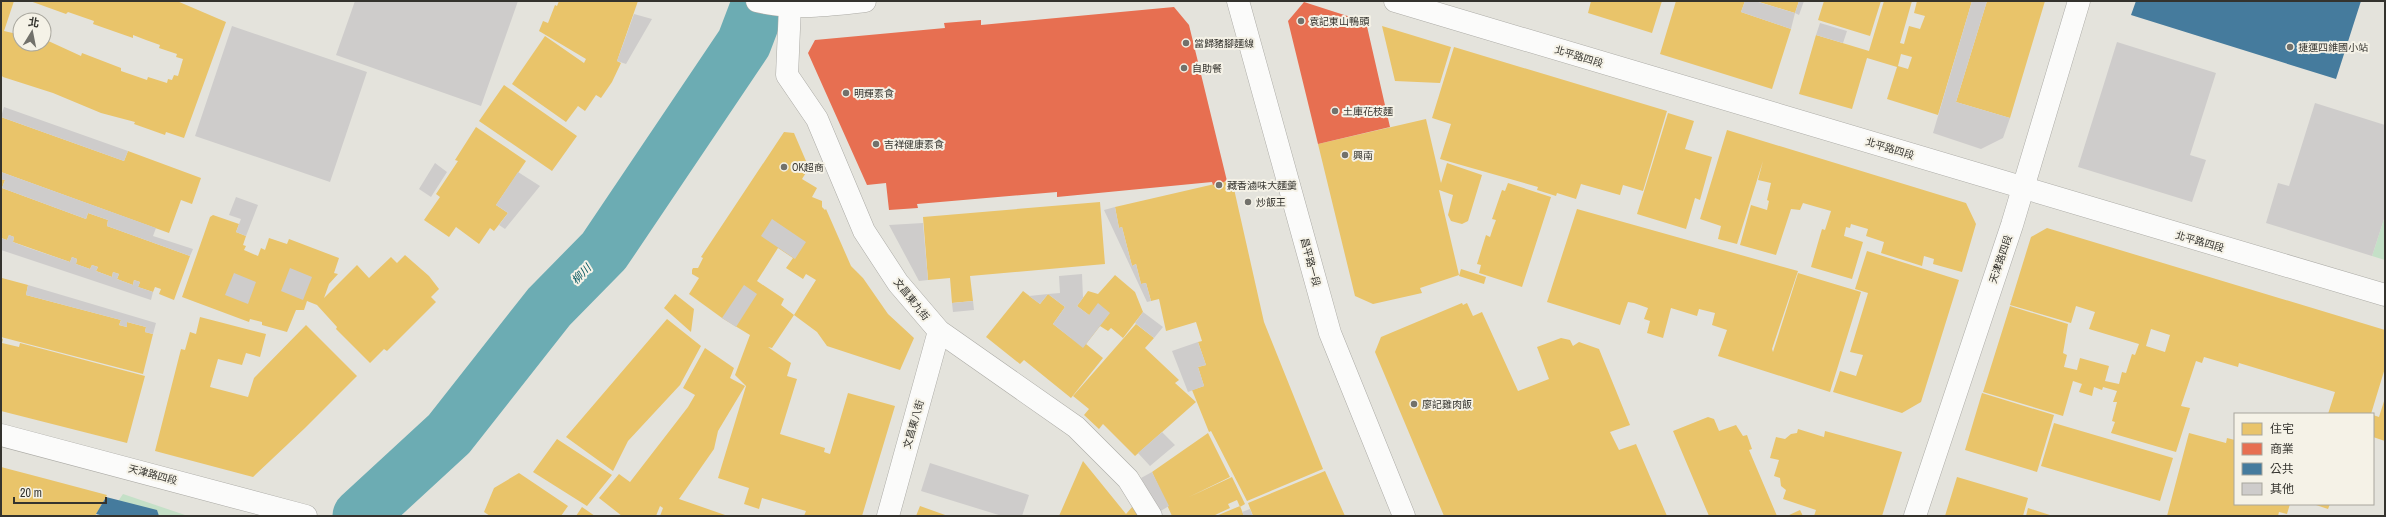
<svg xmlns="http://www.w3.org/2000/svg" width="2386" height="517" font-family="'Archivo Narrow','Noto Sans TC',sans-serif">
<rect width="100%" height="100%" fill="#e4e3dc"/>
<path fill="#c4e0c7" d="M2385,216V260L2372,256Z
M123,494L188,516H108Z"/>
<path fill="#e9c46a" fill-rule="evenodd" d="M1,1H14L4,31L17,34L18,30L20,31V44H44V39L81,56L82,53L121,68V71L147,80L148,77L167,83L168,79L172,80L174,75L178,76L183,59L176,57L177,54L159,48L160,45L146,40L133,35V38L93,24L94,21L68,12L66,14L30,1H177L226,22L184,138L166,132L165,135L134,124L135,122L101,113L53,93L3,77L1,75Z
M559,1H638L617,61L621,63L612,82L601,98L596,95L585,111L578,106L566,122L512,84L545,36L584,63L586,59L539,31L543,21L548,23L555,5L557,6Z
M1591,1H1662L1652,33L1588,13Z
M1676,1H1745L1741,12L1791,29L1772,89L1660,54Z
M1756,1H1799L1795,13Z
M1824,1H1881L1870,36L1818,20Z
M1884,1H1912L1900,43L1904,44L1909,26L1920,29L1925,16L1914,13L1917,1H1972L1938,115L1887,99L1897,67L1867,58L1852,109L1799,94L1816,35L1869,51ZM1901,54L1912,57L1908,69L1898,66Z
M1987,1H2045L2010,118L1956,102Z
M1382,26L1451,47L1440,83L1395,81Z
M1454,47L1667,111L1643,191L1623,185L1620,195L1581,184L1576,199L1557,193L1556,196L1537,190L1538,187L1440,159L1451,124L1432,118Z
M504,85L577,136L552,171L479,121Z
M1668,113L1694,121L1685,149L1712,157L1700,200L1695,198L1686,229L1637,214Z
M1,117L124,161L128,151L201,178L192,204L181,200L169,233L1,172Z
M1426,119L1441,183L1447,163L1482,175L1468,221L1462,224L1451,221L1448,215L1453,195L1439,190L1459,275L1420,288L1422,293L1373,304L1355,296L1318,144Z
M476,127L526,161L496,205L508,213L494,231L490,228L479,244L456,227L449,237L424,220L440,197L436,194L458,161L455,160Z
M1727,130L1966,203L1976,224L1962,272L1933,264L1934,259L1924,256L1922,266L1881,253L1884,242L1866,236L1868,229L1851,224L1850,228L1846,227L1844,236L1863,242L1852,279L1811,267L1822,229L1825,230L1831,211L1803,203L1800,210L1791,209L1776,255L1740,245L1751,205L1767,210L1769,201L1767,200L1771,183L1758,180L1763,161L1737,244L1718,239L1721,226L1700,219Z
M784,132L794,133L809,168L802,179L817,188L812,197L822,201V207L825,210L826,209L851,266L863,278L888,314L914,338L900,370L827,346L817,332L794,315L816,280L806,274L803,279L786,268L793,258L778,248L757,281L784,299L781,305L794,315L772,348L768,347L791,363L787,376L797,379L780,434L825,448L824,452L830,454L848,393L895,406L862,516H804L806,511L762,498L759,509L744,504L749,488L718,478L746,386L735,375L750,335L722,318L689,294L699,278L692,274V270L693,268H698L703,258L701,257Z
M1,179L5,180L2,188L86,219L88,213L108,220L107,226L190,256L174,300L159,294L161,289L155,287L153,292L138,287L140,282L134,280L133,285L117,279L119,274L113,272L112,277L96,271L98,267L92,265L90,269L76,264L77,259L72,257L70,262L13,242L14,237L9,235L7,240L1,238Z
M1232,180L1264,322L1323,469L1247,501L1211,431L1209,432L1192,390L1204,386L1198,367L1206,365L1198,342L1202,341L1196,322L1166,331L1159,299L1151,301L1146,283L1141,284L1136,264L1132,266L1122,227L1119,228L1115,207Z
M1508,183L1551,197L1522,287L1479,273L1481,265L1477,264L1486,235L1490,237L1493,228L1496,220L1492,219L1502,190L1505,191Z
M1100,202L1105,264L970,276L973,301L952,303L950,278L928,280L923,217Z
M1577,209L1798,271L1772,349L1773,352L1798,273L1861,292L1830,392L1718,356L1727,330L1712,325L1715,313L1699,309L1697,316L1671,308L1663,338L1647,333L1650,321L1644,319L1648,308L1634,303L1628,302L1620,325L1547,302Z
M213,215L239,224L236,232L246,236L243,245L246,246L244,250L258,256L261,248L265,250L269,238L287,244L289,239L339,258L334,273L338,274L329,284L324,298L357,265L369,278L391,257L397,263L405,255L429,276L439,289L431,297L436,302L387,351L384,349L370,363L336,329L337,327L317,305L307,301L304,310H296L287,332L262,325V322L250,319L249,322L182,297L210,217Z
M2047,228L2385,330V368L2371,414H2328L2335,392L2239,363L2238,367L2204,357L2202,363L2196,361L2181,406L2190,408L2176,452L2111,433L2115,422L2112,421L2117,402H2113L2117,391L2103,387L2102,390L2094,387L2092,396L2079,392L2082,384L2073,381L2063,416L1983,392L2010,306L2068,324L2063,353L2067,355L2064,367L2077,370L2080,358L2109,366L2105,381L2119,384L2122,372L2126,373L2132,354L2135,355L2139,344L2089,329L2095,312L2076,306L2071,323L2010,305L2031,237ZM2151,329L2170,335L2165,352L2146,346Z
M1867,251L1959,280L1921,402L1902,413L1833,392L1840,371L1856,376L1863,355L1850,352L1868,293L1855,289Z
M1461,269L1486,277L1484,284L1459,276Z
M1115,275L1135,292L1143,312L1123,338L1111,328L1108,331L1100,326L1086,344L1103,358L1071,398L1024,360L1020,364L986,337L1023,291L1040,304L1048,294L1065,307L1053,324L1071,338L1089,315L1077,306L1088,291L1098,294Z
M2,278L28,285L26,295L121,320L119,325L127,327V322L146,327L145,332L153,334L143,374L1,337Z
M675,294L694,309L691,332L664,308Z
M1462,303L1463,305L1467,303L1473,316L1482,312L1518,391L1549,379L1537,347L1561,338L1570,340L1573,346L1579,342L1599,349L1630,425L1610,432L1619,450L1636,444L1667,516H1444L1375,352L1381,337Z
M200,317L266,334L260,357L246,353L242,365L218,359L210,387L248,397L254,378L306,325L357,376L305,428L253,477L155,451L181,349L185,350L190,332L196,334Z
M667,319L701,346L680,385L628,441L613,471L566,437Z
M1136,324L1154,338L1145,348L1179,380L1175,383L1196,402L1135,456L1103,424L1099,429L1084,415L1089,409L1073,396Z
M1,338L3,339L2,343L19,347L20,343L145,376L127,443L1,411Z
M705,348L734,368L730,378L745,386L718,431L714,449L679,499L728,516H660L663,508L660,506L656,516H622L599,498L619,474L630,482L688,407L695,395L683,388Z
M1982,393L2054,415L2037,472L1965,450Z
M2385,398V441L2373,437V415L2379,417Z
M1708,417L1714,419L1719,431L1736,425L1743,436L1747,435L1752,449L1749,450L1777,516H1709L1673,431Z
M2054,423L2173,458L2160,501L2041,466Z
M1798,429L1824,437L1825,431L1902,452L1882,516H1814L1816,510L1783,499L1786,490L1781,486L1780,478L1774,476L1779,460L1770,458L1776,437L1785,439L1791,434L1797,433Z
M1208,433L1230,477L1189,497L1232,477L1245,504L1240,507L1237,500L1228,504L1230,508L1213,516H1172L1152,472Z
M2189,433L2226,443L2227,438L2235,440V504H2290L2287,514L2279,512L2278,516H2167Z
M557,439L612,475L587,506L533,472Z
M1083,461L1126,514L1133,506L1139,516H1059Z
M1,467L43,478L107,495L95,516H1Z
M1325,471L1345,516H1253L1248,503Z
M519,473L568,506L561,516H490L484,512L494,488Z
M1957,477L2028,498L2023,516H1945Z
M2313,504H2330L2328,509Z
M920,506L948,516H916Z
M1240,506L1244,516H1216Z
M582,507L595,516H576Z
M2028,508L2053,516H2026Z
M1800,510L1803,516H1787Z"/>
<path fill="#e76f51" d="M1304,2L1366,22L1390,127L1318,144L1288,21Z
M1174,7L1189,25L1227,181L1213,185L1212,182L1057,197V192L917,204L918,208L889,210L886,183L867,185L808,53L815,40L945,28L944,23L981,20V25Z"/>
<path fill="#457b9d" d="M2136,1H2361L2336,79L2131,15Z
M106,497L157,510L159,516H104L96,514Z"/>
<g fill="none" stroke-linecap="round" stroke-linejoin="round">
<path stroke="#6cacb3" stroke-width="55" d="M360,516L449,434L549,307L604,251L744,43L760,1"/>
</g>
<path fill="#cecccb" d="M355,1H518L481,106L336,55Z
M1745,1H1755L1795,13L1799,1H1804L1799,15L1795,13L1791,29L1741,12Z
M1972,1H1987L1956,102L2010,118L2003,138L1981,149L1933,133Z
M634,14L652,19L626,64L617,61Z
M1820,23L1847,31L1843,43L1816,35Z
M232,26L367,72L330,182L195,136Z
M2117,42L2216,73L2190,155L2206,160L2192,202L2078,167Z
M2315,103L2385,125V216L2372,256L2266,223L2278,183L2289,186Z
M4,107L128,151L124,161L1,117Z
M435,163L447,172L431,197L419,189Z
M1,172L156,228L153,236L193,249L190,256L107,226L108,220L88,213L86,219L2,188L5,180L1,179Z
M518,172L540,186L505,229L499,225L508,213L496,205Z
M236,197L258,205L246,236L236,232L241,219L229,215Z
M1115,207L1119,228L1122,227L1132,266L1136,264L1141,284L1146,283L1151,301L1147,302L1104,210Z
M772,219L806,242L795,259L761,236Z
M923,223L928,280L919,281L889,225Z
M9,235L14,237L13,242L26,247L70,262L72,257L77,259L76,264L90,269L92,265L98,267L96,271L112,277L113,272L119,274L117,279L133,285L134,280L140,282L138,287L153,292L151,300L1,250V238L7,240Z
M290,268L312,277L303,300L281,291Z
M234,273L256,282L248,304L225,295Z
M1082,274L1083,298L1077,306L1089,315L1098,303L1110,313L1083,348L1053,324L1065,307L1048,294L1040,304L1029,296L1048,294L1060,293L1059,276Z
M28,285L156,323L153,334L145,332L146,327L127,322V327L119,325L121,320L26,295Z
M744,285L757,294L736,327L722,318Z
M973,301L974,310L953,312L952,303Z
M1143,312L1163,327L1154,338L1135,323Z
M1198,342L1206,365L1198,367L1204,386L1188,392L1172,351Z
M1162,432L1175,445L1150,466L1138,453Z
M930,463L1029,495L1022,516H1002L921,491Z
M1152,472L1169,506L1159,512L1141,478Z
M1250,509L1253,516H1244L1242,512Z"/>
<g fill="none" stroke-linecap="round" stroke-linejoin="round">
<g stroke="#acaba6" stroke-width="23">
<path id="minor" d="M757,1C793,10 828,5 865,1
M1238,1L1330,333L1404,516
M1395,1L2385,295
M790,6L787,75L817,119L864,231L898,283L939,331L1076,427L1128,479L1151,516
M1,435L306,516
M888,516L939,331
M1915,516L2012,225L2079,1"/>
</g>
<use href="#minor" stroke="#fbfbfa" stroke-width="22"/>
</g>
<g fill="#72716b" stroke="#f5f2e7" stroke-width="1.5">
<circle cx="1301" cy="21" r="4"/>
<circle cx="1186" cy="43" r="4"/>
<circle cx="2290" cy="47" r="4"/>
<circle cx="1184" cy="68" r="4"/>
<circle cx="846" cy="93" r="4"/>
<circle cx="1335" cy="111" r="4"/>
<circle cx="876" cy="144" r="4"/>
<circle cx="1345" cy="155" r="4"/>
<circle cx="784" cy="167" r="4"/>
<circle cx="1219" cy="185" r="4"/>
<circle cx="1248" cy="202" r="4"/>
<circle cx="1414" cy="404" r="4"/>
</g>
<g text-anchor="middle" stroke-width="4" stroke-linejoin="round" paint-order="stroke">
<g font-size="10" fill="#34332e" stroke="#f5f2e7" text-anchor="start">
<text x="1309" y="25">袁記東山鴨頭</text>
<text x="1194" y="47">當歸豬腳麵線</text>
<text x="2298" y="51">捷運四維國小站</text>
<text x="1192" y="72">自助餐</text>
<text x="854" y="97">明輝素食</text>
<text x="1343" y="115">土庫花枝麵</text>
<text x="884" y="148">吉祥健康素食</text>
<text x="1353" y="159">興南</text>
<text x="792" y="171">OK超商</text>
<text x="1227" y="189">藏香滷味大麵羹</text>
<text x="1256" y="206">炒飯王</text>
<text x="1422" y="408">廖記雞肉飯</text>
</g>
<g font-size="10" fill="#34332e" stroke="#f5f2e7">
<text transform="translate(1579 56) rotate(17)" y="4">北平路四段</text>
<text transform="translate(1890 148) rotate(17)" y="4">北平路四段</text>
<text transform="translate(2200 241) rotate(16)" y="4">北平路四段</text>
<text transform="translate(2000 259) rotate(-71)" y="4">天津路四段</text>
<text transform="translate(1311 262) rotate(75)" y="4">昌平路一段</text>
<text transform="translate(912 299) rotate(51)" y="4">文昌東九街</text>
<text transform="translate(913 424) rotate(-74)" y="4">文昌東八街</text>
<text transform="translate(153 474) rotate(15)" y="4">天津路四段</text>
</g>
<g font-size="11" font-style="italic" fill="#00555e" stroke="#f5f2e7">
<text transform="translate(581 274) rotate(-46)" y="4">柳川</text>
</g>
</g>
<rect width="2386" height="517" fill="none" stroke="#34332e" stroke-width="4"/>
<rect x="2234" y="413" width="140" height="92" fill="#f5f2e7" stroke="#a8a69d"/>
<rect x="2242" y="423" width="20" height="12" fill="#e9c46a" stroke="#a8a69d"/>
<text x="2270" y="433" font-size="12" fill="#34332e">住宅</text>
<rect x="2242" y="443" width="20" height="12" fill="#e76f51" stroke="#a8a69d"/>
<text x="2270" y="453" font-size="12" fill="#34332e">商業</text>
<rect x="2242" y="463" width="20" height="12" fill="#457b9d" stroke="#a8a69d"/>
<text x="2270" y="473" font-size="12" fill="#34332e">公共</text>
<rect x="2242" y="483" width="20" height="12" fill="#cecccb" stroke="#a8a69d"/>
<text x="2270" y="493" font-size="12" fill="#34332e">其他</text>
<g transform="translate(32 32) rotate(10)"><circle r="19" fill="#f5f2e7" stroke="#a8a69d"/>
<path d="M0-3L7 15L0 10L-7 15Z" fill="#72716b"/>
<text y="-6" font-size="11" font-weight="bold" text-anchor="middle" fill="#34332e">北</text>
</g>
<path d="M14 497v6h92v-6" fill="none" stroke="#34332e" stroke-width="2"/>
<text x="20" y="497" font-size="12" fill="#34332e" stroke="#f5f2e7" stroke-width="3" paint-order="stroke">20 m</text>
</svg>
